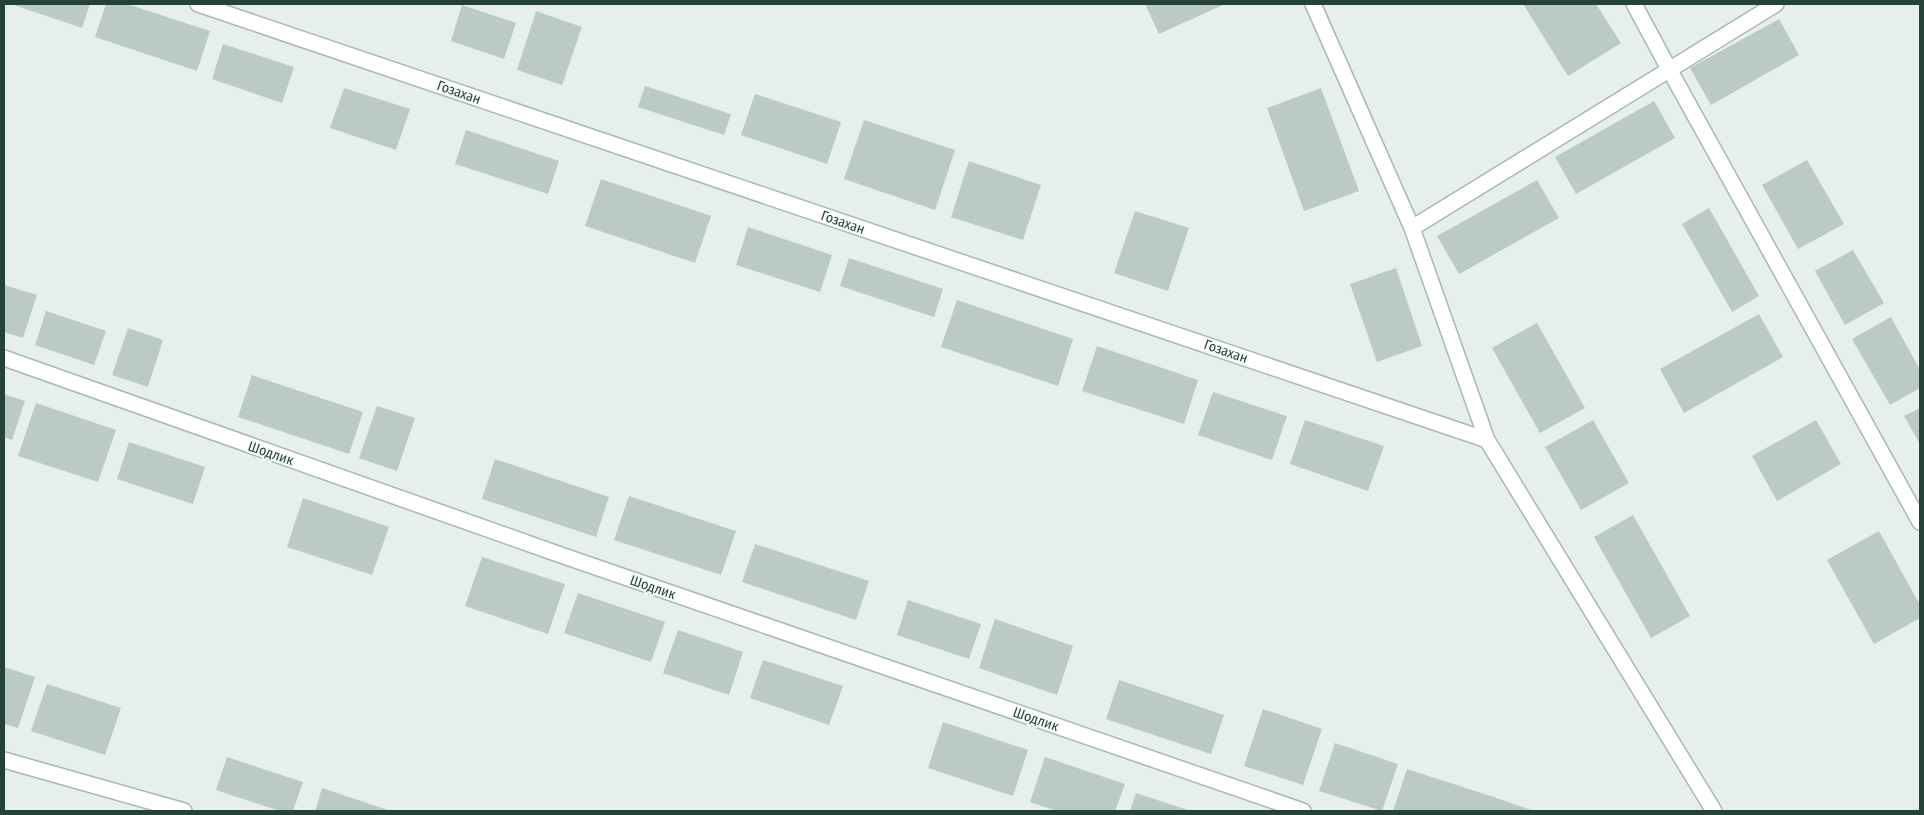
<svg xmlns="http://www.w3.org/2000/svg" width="1924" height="815" font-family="'Fira Sans Condensed',sans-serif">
<rect width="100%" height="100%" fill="#e6efeb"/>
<path fill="#bbcac4" d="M11,4H90L82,28Z
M106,4H127L210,31L197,71L95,37Z
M1145,4H1225L1159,34Z
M1523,4H1596L1621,43L1568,76Z
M462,5L516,23L504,59L451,41Z
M536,11L582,27L562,85L517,70Z
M1779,19L1799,55L1711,105L1690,68Z
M223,44L294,67L282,103L212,79Z
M645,86L731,114L724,135L638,107Z
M344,88L410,109L396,150L330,128Z
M1321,88L1359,191L1304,211L1267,108Z
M755,94L841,122L827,164L741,135Z
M1654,101L1675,138L1576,194L1555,157Z
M864,120L955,150L935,210L844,179Z
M466,130L559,161L548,194L455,164Z
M1807,160L1844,224L1798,249L1762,185Z
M969,161L1041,185L1023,240L951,217Z
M601,179L711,216L695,263L585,226Z
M1537,180L1559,218L1459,274L1437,236Z
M1709,208L1759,296L1732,312L1682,224Z
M1135,211L1189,228L1168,291L1114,273Z
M748,227L832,255L820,292L736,265Z
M1853,250L1884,303L1845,325L1815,271Z
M849,258L943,289L934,317L840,286Z
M1396,268L1422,346L1377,362L1350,284Z
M4,285L37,295L23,338L4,332Z
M957,300L1073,339L1058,386L941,347Z
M46,311L106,331L94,365L35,345Z
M1759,314L1783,357L1684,413L1660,369Z
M1891,317L1920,370V388L1890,405L1852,339Z
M1537,323L1585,408L1540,433L1492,348Z
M128,328L163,340L148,387L112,375Z
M1097,346L1198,380L1184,424L1082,391Z
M252,375L363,412L349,454L238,417Z
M1213,392L1287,416L1272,460L1198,435Z
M4,394L25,401L12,440L4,437Z
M36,403L116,430L98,482L18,456Z
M377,406L415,418L397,471L359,458Z
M1920,408V444L1904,416Z
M1305,420L1384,446L1368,491L1290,464Z
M1593,420L1629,483L1581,510L1545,447Z
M1816,420L1841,464L1777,501L1752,456Z
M129,442L205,467L193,504L117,479Z
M495,459L609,497L596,537L482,499Z
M629,496L736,531L721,575L614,540Z
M303,498L389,527L372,575L287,547Z
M1633,515L1690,616L1651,638L1594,537Z
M1879,531L1920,605V618L1874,644L1827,560Z
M755,544L869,581L856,620L742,582Z
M482,557L565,584L548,634L465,606Z
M578,593L665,622L651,662L564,633Z
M908,600L981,624L969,659L897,635Z
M995,619L1073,646L1057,695L979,668Z
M678,630L743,652L729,695L663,673Z
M763,660L843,686L829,725L750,698Z
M4,667L35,677L18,728L4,724Z
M1119,680L1224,715L1211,754L1106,719Z
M47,684L121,708L105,755L31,731Z
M1263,709L1322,729L1303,785L1244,766Z
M943,722L1028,750L1013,796L928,768Z
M1335,743L1398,764L1382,811L1319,791Z
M227,757L303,782L293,811H280L216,790Z
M1045,757L1125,784L1115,811H1057L1030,802Z
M1407,769L1497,798L1534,811H1393Z
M322,788L391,811H315Z
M1136,793L1191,811H1130Z"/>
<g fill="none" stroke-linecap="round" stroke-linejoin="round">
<g stroke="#a8b8b2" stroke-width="18">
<path id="minor" d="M198,4L1487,440
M1313,4L1412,228L1487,440L1714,811
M1634,4L1669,69L1920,522
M1412,228L1776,4
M4,358L558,554L1303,811
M4,760L184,811"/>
</g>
<use href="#minor" stroke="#fff" stroke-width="15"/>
</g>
<g text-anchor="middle" stroke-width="4" stroke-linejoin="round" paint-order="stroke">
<g font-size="14" fill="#24423a" stroke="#f7fbf9">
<text transform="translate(459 92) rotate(19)" y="5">Гозахан</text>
<text transform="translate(843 222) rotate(19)" y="5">Гозахан</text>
<text transform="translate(1226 351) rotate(19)" y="5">Гозахан</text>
<text transform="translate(271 453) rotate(19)" y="5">Шодлик</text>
<text transform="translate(653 587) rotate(19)" y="5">Шодлик</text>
<text transform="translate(1036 719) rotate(19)" y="5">Шодлик</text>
</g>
</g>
<rect width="1924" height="815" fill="none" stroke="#24423a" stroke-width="10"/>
</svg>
